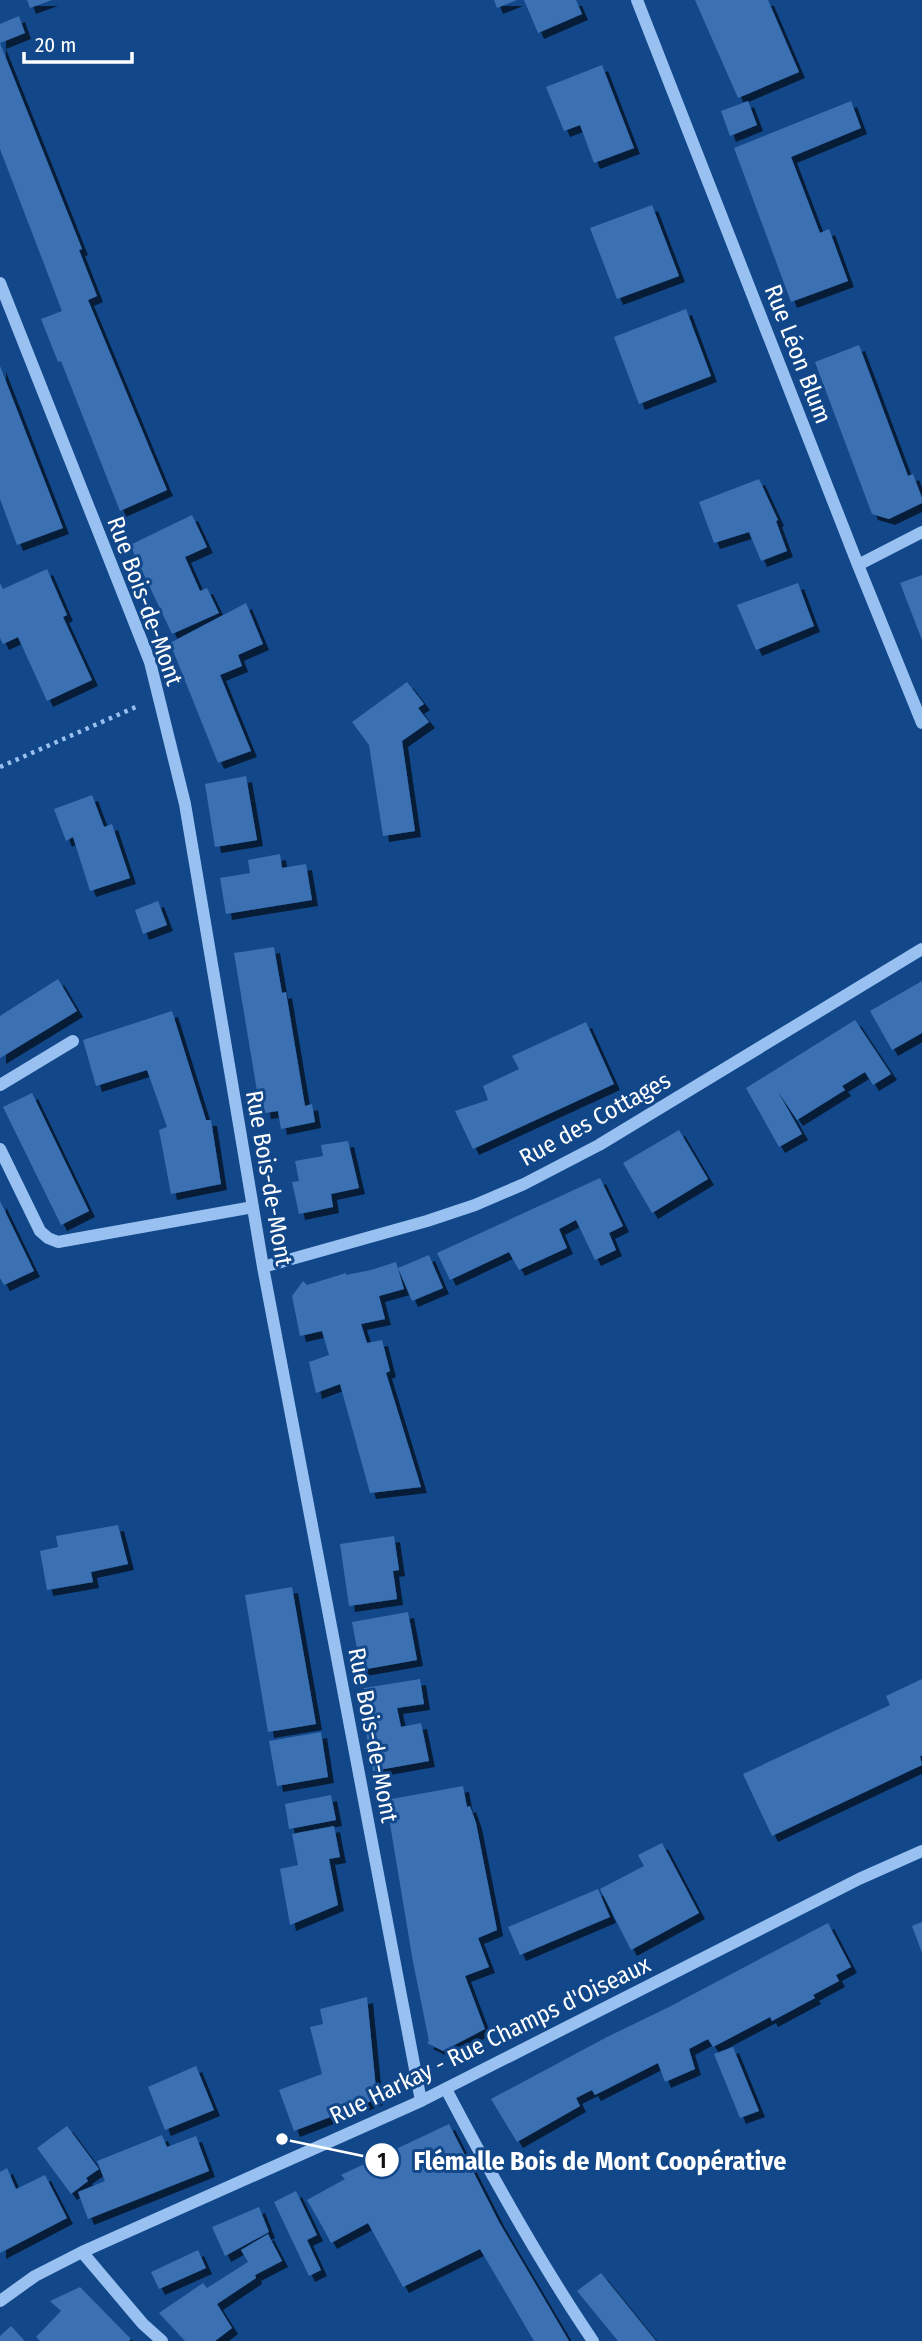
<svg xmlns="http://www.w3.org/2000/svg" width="922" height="2341" font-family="'Fira Sans Condensed',sans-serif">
<defs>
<filter id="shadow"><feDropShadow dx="6" dy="6" stdDeviation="0" flood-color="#0009"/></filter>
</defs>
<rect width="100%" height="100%" fill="#12478a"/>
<path fill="#3a71b3" filter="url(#shadow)" d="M27,0H52L30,8Z
M494,0H517L497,8Z
M524,0H576L582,14L538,33Z
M695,0H768L799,72L738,98Z
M19,16L25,33L0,43V24Z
M0,43L82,249L79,250L97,296L88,300L167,490L120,511L61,361L58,362L41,319L62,311L0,149Z
M602,65L634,148L594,163L580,125L564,131L546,87Z
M748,101L757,125L730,136L721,111Z
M851,101L861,128L791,157L820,233L829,229L848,281L791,302L734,148Z
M652,205L679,276L617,299L590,228Z
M686,309L711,376L639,404L614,337Z
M859,345L908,476L913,474L922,498V503L889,519L872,514L815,362Z
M0,366L63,528L17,545L0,499Z
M759,479L778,520L776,521L787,551L761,561L749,532L714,543L699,502Z
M192,515L207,547L185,557L200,591L207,588L219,613L172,634L130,545Z
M47,569L67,615L63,617L92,680L47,701L18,637L3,644L0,638V583L3,589Z
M922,575V640L900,583Z
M798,583L814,626L756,650L737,605Z
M246,603L263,644L238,655L242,666L220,675L251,751L218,763L170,643Z
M407,682L424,704L418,708L429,722L402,741L415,831L383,836L369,745L352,722Z
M246,776L257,840L215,847L205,784Z
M92,795L104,827L112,824L130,878L90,891L73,837L66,841L54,809Z
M280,854L282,868L306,864L312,900L226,914L220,878L250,873L248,860Z
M158,901L167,925L143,934L135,910Z
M274,947L282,993L286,992L305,1106L312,1104L315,1122L281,1129L278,1111L265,1113L262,1097H258L234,953Z
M58,979L77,1011L0,1058V1016Z
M922,981V1033L892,1050L870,1011Z
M172,1011L206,1120H211L221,1184L171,1194L159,1130L167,1127L147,1070L96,1086L83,1040Z
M855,1020L891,1074L873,1085L865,1072L842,1086L845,1090L797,1120L777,1090L802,1134L779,1147L746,1088Z
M586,1022L614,1084L473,1149L455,1111L488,1100L483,1086L519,1069L512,1056Z
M32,1093L89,1211L61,1225L3,1107Z
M679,1130L708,1179L652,1213L623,1163Z
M348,1141L359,1188L331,1194L333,1207L299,1214L292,1182L299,1181L295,1161L323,1156L321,1145Z
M600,1178L623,1226L609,1233L616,1250L595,1260L576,1220L559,1229L567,1248L519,1270L509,1252L450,1280L437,1253Z
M0,1201L34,1271L4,1285L0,1278Z
M429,1255L443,1288L412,1301L398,1268Z
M396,1262L404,1289L379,1296L385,1319L361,1324L367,1343L382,1340L390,1371L386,1373L421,1487L370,1493L340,1384L316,1393L309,1362L329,1355L322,1331L300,1336L292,1296L303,1281L307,1285L346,1273V1275L371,1270Z
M118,1525L128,1564L91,1572L93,1582L47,1590L40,1551L58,1547L56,1536Z
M394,1536L399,1570L393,1571L397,1599L349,1606L340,1544Z
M292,1587L316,1724L268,1732L245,1595Z
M408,1612L417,1660L361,1670L352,1622Z
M420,1679L424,1704L397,1708L401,1727L421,1723L429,1761L373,1771L363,1714L369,1713L364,1688Z
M922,1679V1756H920L922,1765L772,1836L743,1774L890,1705L886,1696Z
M321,1732L328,1777L277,1786L269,1741Z
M463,1786L467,1807L470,1806L476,1823L497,1930L478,1938L489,1967L465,1976L485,2029L443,2051L427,2043L429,2041L413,1962L386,1800Z
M331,1795L336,1820L289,1829L285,1804Z
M334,1826L340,1857L329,1859L338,1905L290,1925L280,1869L298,1865L292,1834Z
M662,1843L699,1913L631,1950L600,1889L644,1866L638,1855Z
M598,1889L610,1917L520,1955L508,1927Z
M922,1922V1953L912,1926Z
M828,1923L851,1967L836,1975L839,1981L813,1995L815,1998L772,2021L770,2017L713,2047L708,2039L689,2049L695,2069L665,2082L658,2063L595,2095L592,2090L576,2098L580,2106L517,2142L491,2099L607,2037L667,2008Z
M367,1997L377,2099L294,2131L279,2090L322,2074L310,2027L323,2024L320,2009Z
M733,2047L759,2111L740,2118L714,2054Z
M196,2066L214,2110L165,2130L148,2087Z
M449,2124L499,2222L569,2341H534L480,2249L403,2287L368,2223L331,2243L323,2228L307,2200L345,2179L341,2175Z
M67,2126L99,2169L86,2178L88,2181L71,2194L37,2148Z
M162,2135L167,2147L196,2136L209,2171L88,2219L78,2192L105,2181L97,2161Z
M7,2168L16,2189L45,2175L67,2218L0,2253V2172Z
M296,2191L317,2235L307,2240L321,2270L309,2276L274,2202Z
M259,2207L269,2232L225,2256L212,2227Z
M268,2234L282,2261L255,2275L256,2278L217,2304L232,2328L215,2341H185L159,2313L203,2283L207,2288L248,2262L241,2250Z
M198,2250L206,2268L159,2289L151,2272Z
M601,2273L656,2341H618L577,2291Z
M80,2287L131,2339L129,2341H40L36,2337L61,2311L50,2301Z
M11,2326L25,2341H0V2336Z"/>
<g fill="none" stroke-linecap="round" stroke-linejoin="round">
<path stroke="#98c1f1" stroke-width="4.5" stroke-dasharray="3.5 5" stroke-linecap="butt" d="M0,767L138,706"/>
<path stroke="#98c1f1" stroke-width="12" d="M637,0L858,565L922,723
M0,283L150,662L185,804L263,1267L421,2101
M858,565L922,532
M0,1085L73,1041
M0,1149L40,1231L48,1238L58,1242L253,1207
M263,1267L427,1221L475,1205L524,1184L599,1145L922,949
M446,2089C491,2175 538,2260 593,2341
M82,2252L143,2324L162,2341
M0,2301L35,2276L82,2252L421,2101L859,1879L922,1851"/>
</g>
<g text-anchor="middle" stroke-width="6" stroke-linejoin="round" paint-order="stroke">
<g font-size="24" fill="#fff" stroke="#12478a">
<text transform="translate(798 354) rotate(69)" y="8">Rue Léon Blum</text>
<text transform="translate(145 601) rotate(70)" y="8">Rue Bois-de-Mont</text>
<text transform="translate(595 1119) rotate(-29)" y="8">Rue des Cottages</text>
<text transform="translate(269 1178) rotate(80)" y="8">Rue Bois-de-Mont</text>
<text transform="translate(373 1735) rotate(79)" y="8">Rue Bois-de-Mont</text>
<text transform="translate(490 2040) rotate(-26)" y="8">Rue Harkay - Rue Champs d'Oiseaux</text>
</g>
</g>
<path fill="none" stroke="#fff" stroke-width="2.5" d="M282 2139L382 2160"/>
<g fill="#fff" stroke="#12478a" stroke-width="2.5">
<circle cx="282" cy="2139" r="7"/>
<circle cx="382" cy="2160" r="18"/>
</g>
<g font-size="21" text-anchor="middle" font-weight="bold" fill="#111">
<text x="382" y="2168">1</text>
</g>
<g font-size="26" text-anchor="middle" font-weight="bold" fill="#fff" stroke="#12478a" stroke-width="6" stroke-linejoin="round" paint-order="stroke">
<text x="600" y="2170">Flémalle Bois de Mont Coopérative</text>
</g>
<path d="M24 52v10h108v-10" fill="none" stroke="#ffffff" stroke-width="3.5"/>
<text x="35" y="52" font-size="21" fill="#ffffff" stroke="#12478a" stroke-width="5" paint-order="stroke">20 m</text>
</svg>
